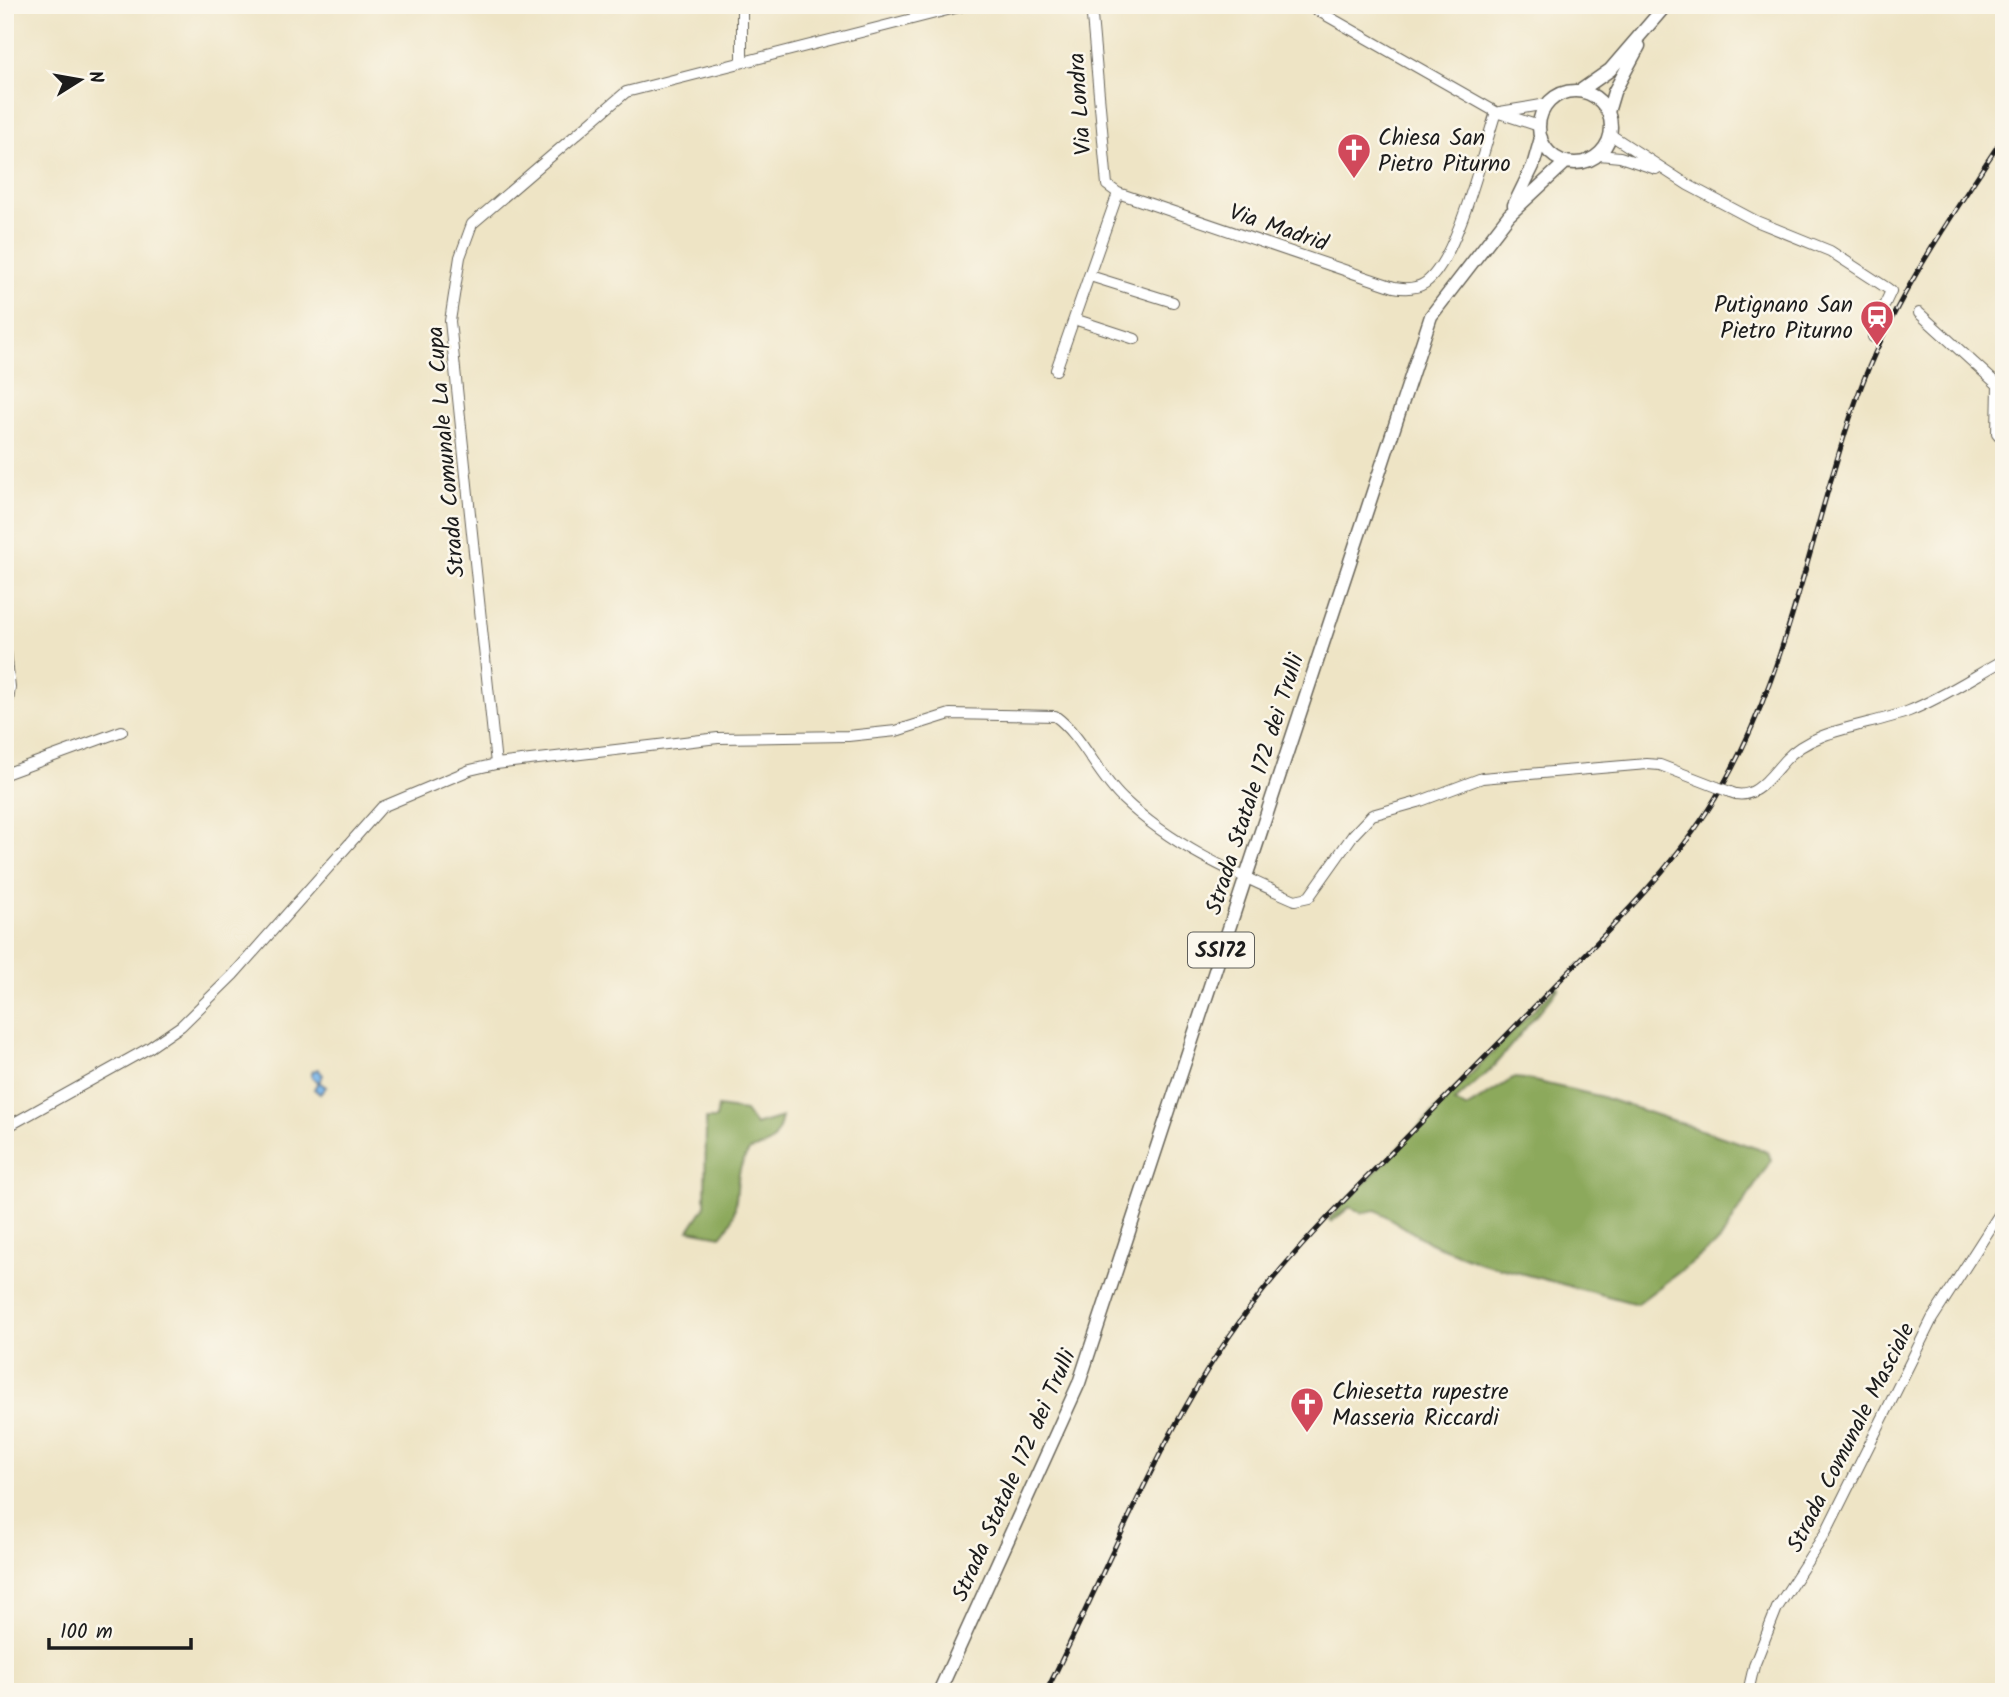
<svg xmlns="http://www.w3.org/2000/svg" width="2009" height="1697" font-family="Kalam,sans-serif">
<rect width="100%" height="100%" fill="#fbf7ec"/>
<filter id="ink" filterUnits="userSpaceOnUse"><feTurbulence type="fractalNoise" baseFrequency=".0143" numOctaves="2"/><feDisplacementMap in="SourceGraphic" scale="14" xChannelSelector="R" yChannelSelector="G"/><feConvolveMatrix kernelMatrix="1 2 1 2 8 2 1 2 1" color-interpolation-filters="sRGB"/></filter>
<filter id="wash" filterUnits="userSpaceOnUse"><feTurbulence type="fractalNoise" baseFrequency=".00686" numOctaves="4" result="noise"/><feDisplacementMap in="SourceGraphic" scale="28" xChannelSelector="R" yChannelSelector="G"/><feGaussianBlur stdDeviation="1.57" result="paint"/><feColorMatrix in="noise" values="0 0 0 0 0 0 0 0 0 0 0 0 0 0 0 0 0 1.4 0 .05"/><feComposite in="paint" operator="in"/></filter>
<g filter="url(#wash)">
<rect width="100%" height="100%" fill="#eee4c5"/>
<path fill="#8ca95c" stroke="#54623c" stroke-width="2" d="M1557,986L1559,988L1493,1067L1454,1102L1466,1108L1514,1078L1525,1079L1599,1096L1768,1152L1771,1160L1719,1242L1637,1304L1478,1262L1430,1243L1376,1210L1362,1213L1350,1207L1331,1222L1329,1219Z
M718,1107L745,1111L755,1125L782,1117C777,1140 773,1146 750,1150C727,1179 747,1209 721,1236L689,1230L705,1206L706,1119H716Z"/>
<path fill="#77b4e9" stroke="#4a6882" stroke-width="2" d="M318,1069L323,1075L319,1082L326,1087L320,1094L314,1089L318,1082L311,1076L313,1071Z"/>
</g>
<g filter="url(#ink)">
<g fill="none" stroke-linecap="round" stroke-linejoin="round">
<g stroke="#666257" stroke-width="12">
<path id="minor" d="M1091,5L1107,185L1118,193L1394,287C1405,289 1416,289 1425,283C1457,261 1483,151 1496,112
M1308,5L1496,112L1539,126
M742,61V5
M1500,112L1547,104
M1611,135L1688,185L1756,221L1830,251L1887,288L1891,291L1873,329V337
M1599,155L1620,157L1656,169
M1090,276L1173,302
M1919,313L1998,385L1997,433L2004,441
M1074,319L1135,339
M1056,370L1118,193
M5,642L10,687L5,725
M496,764L450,321L460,257L472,224L626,92L967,5
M5,774L122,731
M1730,792C1754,803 1771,775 1785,760C1814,728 1871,726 1909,711C1942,698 1973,677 2004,660
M5,1128L149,1048L181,1026L233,975L382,807L470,770L496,764L718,738L848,736L896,731L950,714L1055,716C1083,736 1097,775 1123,799C1172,846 1234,873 1295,900L1309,897L1353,835L1372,815L1418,802L1482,778L1647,764L1660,765L1717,787
M1748,1692L1754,1666L1777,1608L1826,1532L1932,1319L2004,1207"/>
</g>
<g stroke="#666257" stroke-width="15">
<path id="major" d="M1580,91L1610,70L1666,5
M1539 127a36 36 0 1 1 72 0a36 36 0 1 1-72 0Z
M1608,112L1614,92L1639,46
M1514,205L1533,166L1541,138
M939,1692L1079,1383L1431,316L1509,215L1566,162"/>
</g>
<use href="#minor" stroke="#fff" stroke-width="10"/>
<use href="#major" stroke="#fff" stroke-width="12"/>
<g stroke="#1c1c1c" stroke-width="5">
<path id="rail" d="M1046,1692C1113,1559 1169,1407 1263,1291C1304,1240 1350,1194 1396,1148C1453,1090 1509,1033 1565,975C1615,924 1667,873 1706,813C1788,688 1808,534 1858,395C1892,301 1950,219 2004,136"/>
</g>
<use href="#rail" stroke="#fbf7ec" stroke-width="2.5" stroke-dasharray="8" stroke-linecap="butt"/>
<g stroke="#666257" stroke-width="12" stroke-linecap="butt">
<path id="minor-bridge" d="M1717,787L1730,792"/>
</g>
<use href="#minor-bridge" stroke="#fff" stroke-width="10"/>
</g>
</g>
<defs>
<g id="church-pin" transform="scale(1.75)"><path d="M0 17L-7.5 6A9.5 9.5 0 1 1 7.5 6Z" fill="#d1495b" stroke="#fbf7ec"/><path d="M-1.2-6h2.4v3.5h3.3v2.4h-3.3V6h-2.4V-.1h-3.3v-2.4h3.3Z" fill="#fff"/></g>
<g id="station-pin" transform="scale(1.75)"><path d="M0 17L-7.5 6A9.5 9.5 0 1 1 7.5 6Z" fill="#d1495b" stroke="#fbf7ec"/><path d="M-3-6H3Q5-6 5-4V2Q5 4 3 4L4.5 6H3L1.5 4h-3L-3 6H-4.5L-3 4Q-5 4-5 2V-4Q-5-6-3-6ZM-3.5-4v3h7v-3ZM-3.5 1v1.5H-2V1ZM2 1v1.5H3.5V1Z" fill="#fff"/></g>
</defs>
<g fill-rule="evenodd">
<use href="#church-pin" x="1354" y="150"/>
<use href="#station-pin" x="1877" y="317"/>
<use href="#church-pin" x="1307" y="1404"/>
</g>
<g text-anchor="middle" stroke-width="5" stroke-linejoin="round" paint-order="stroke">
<rect fill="#fbf7ec" stroke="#5f5e5a" stroke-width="2" x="1188" y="932.5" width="66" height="35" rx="5"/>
<g font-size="21" font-weight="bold" fill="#1c1c1c">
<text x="1221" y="957">SS172</text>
</g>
<g font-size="23" fill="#1c1c1c" stroke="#fbf7ec">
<text transform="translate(1079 104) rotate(-94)" y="8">Via Londra</text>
<text transform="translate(1279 227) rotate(19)" y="8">Via Madrid</text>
<text transform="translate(445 452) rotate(-95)" y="8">Strada Comunale La Cupa</text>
<text transform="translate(1254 784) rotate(-72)" y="8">Strada Statale 172 dei Trulli</text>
<text transform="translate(1850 1437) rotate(-63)" y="8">Strada Comunale Masciale</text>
<text transform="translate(1013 1475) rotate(-66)" y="8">Strada Statale 172 dei Trulli</text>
</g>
<g font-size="23" fill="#1c1c1c" stroke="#fbf7ec" text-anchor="start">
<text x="1378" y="145">Chiesa San<tspan x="1378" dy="26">Pietro Piturno</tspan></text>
<text x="1853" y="312" text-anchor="end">Putignano San<tspan x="1853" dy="26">Pietro Piturno</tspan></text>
<text x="1332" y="1399">Chiesetta rupestre<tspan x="1332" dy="26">Masseria Riccardi</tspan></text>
</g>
</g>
<rect width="2009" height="1697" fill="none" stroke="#fbf7ec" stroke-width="28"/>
<g transform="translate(80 80) rotate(79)" stroke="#fbf7ec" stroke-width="5" paint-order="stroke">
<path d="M0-5L12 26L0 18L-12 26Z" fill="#1c1c1c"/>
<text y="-10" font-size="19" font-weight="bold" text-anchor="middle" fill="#1c1c1c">N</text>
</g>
<path d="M49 1638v10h142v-10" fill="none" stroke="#1c1c1c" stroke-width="3.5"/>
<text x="60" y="1638" font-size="21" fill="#1c1c1c" stroke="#fbf7ec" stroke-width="5" paint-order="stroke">100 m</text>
</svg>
